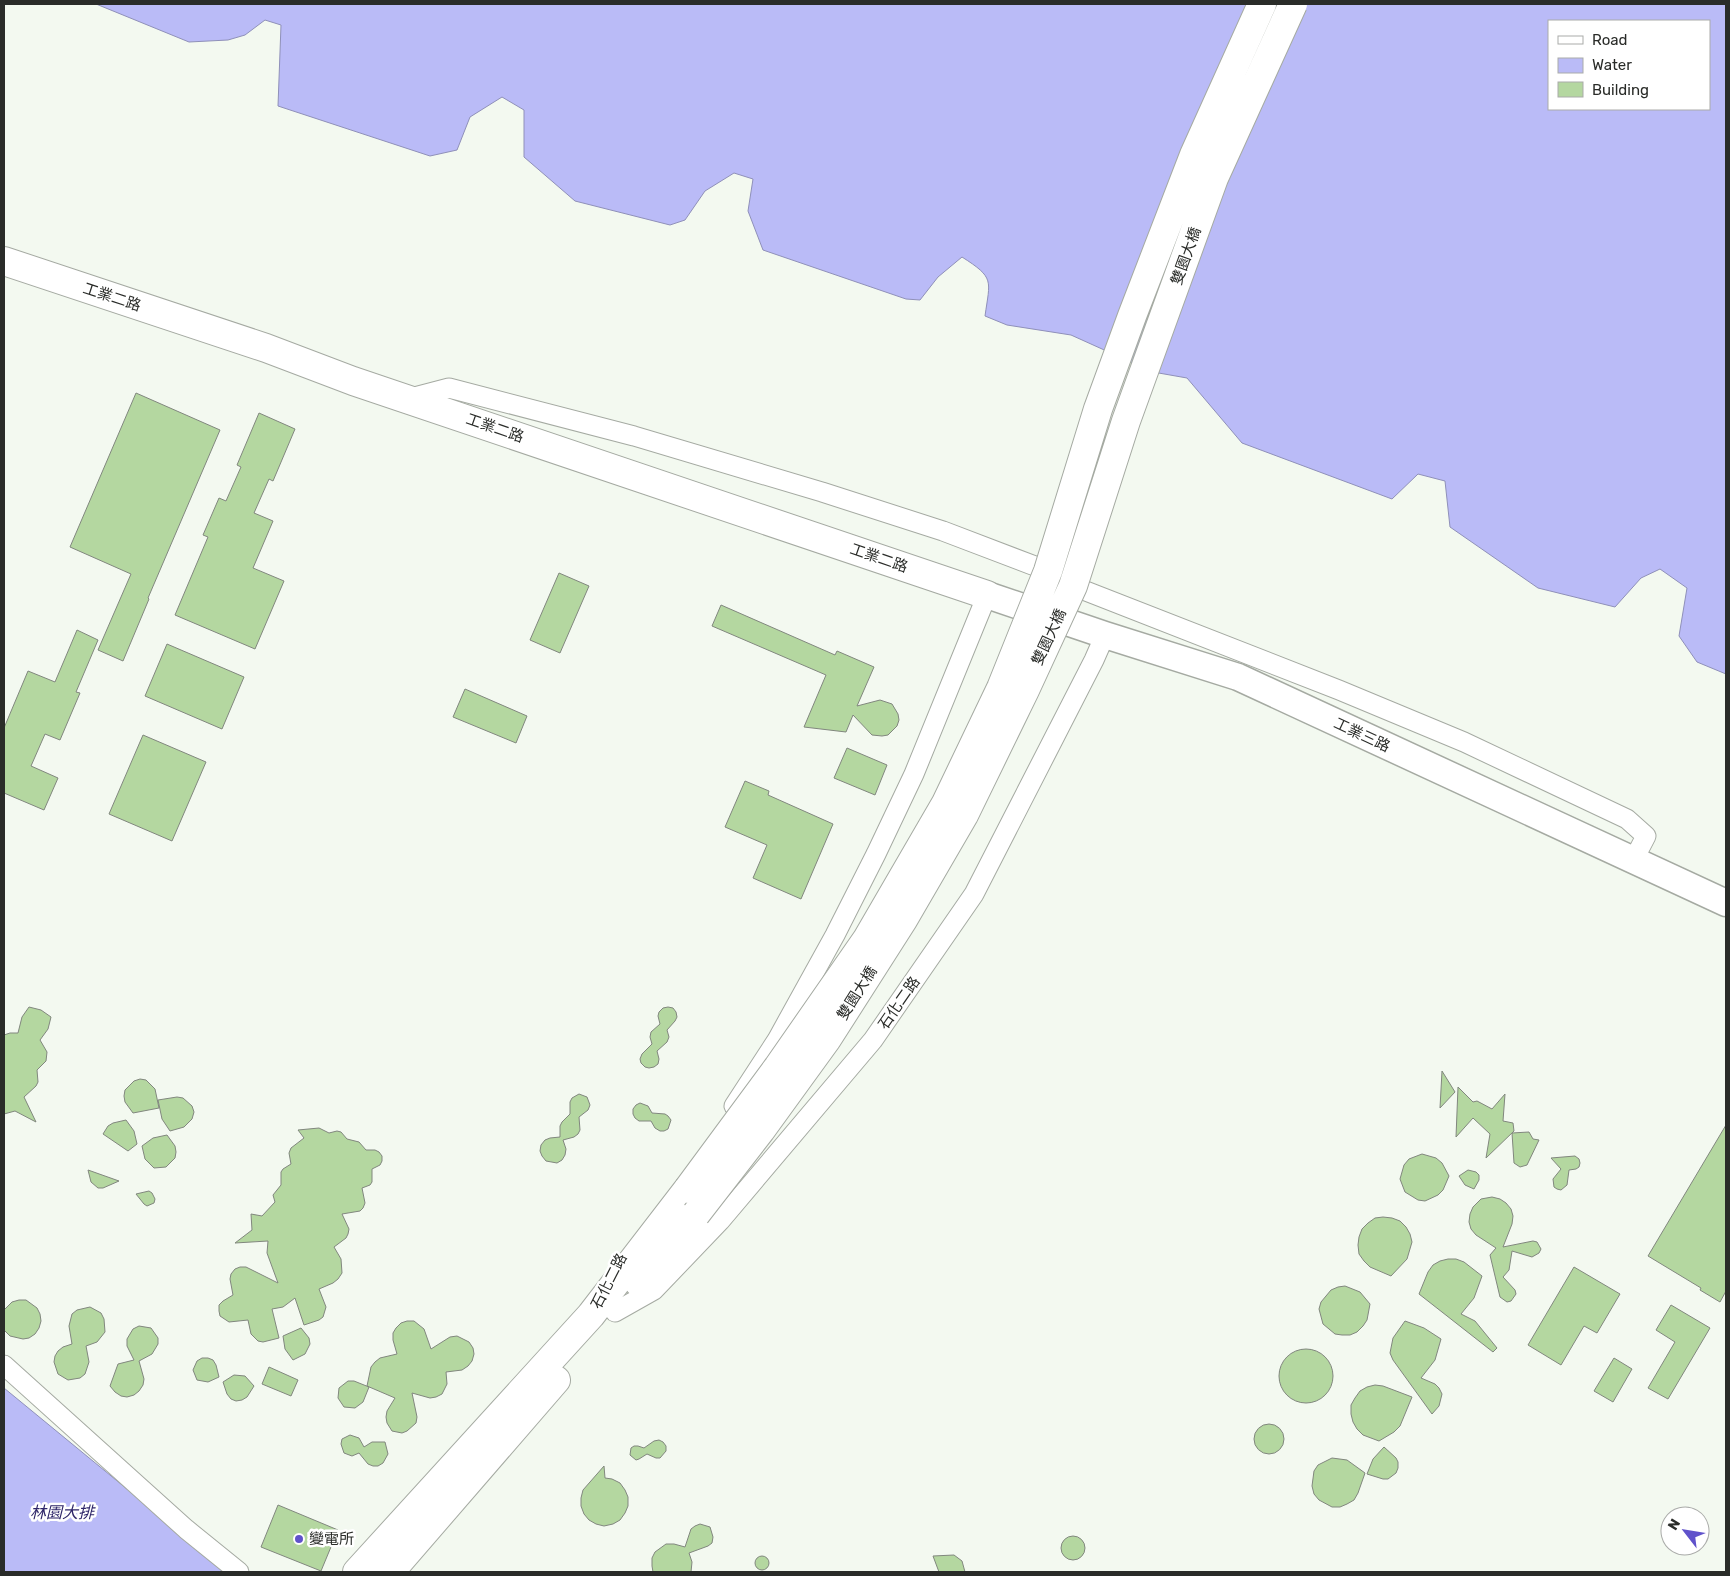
<svg xmlns="http://www.w3.org/2000/svg" width="1730" height="1576" font-family="Rubik,'Noto Sans TC',sans-serif">
<rect width="100%" height="100%" fill="#f3f9f0"/>
<path fill="#babbf7" stroke="#8f90b9" fill-rule="evenodd" d="M96,4H1726V674L1697,662L1679,636L1687,588L1660,569L1641,578L1615,607L1538,588L1450,527L1445,481L1418,474L1392,499L1242,443L1187,378L1153,372L1071,335L1007,325L985,316C990,280 995,278 962,257L938,277L920,300L906,299L763,250L748,211L753,179L734,173L705,191L685,220L670,225L575,201L524,157V110L502,97L470,117L457,150L430,156L278,106L281,25L265,20L245,35L228,40L189,42ZM1549,21H1709V109H1549Z
M4,1388L228,1572H4Z"/>
<path fill="#b4d7a0" stroke="#81877e" d="M136,393L220,430L148,598L149,599L123,661L98,650L131,574L70,547Z
M259,413L295,429L273,481L269,479L254,513L273,521L253,568L284,581L255,649L175,615L208,537L203,535L219,498L226,501L241,467L237,465Z
M559,573L589,586L560,653L530,640Z
M721,605L835,655L837,651L874,667L857,706L880,700L892,704L898,714L899,720L897,726L888,735L882,736L872,735L853,715L846,732L804,727L826,675L712,626Z
M77,630L98,640L76,692L80,693L60,740L45,734L31,766L58,778L44,810L4,793V728L28,671L55,682Z
M167,644L244,677L222,729L145,696Z
M465,689L527,716L516,743L453,717Z
M143,735L206,762L172,841L109,814Z
M847,748L887,765L875,795L834,778Z
M745,781L769,791L768,795L833,824L801,899L753,878L767,845L725,827Z
M29,1007L41,1010L51,1017L48,1029L40,1040L47,1052L46,1061L37,1070L38,1082L36,1086L24,1097L36,1122L15,1111L4,1114V1035L10,1033H18L22,1017Z
M668,1007L673,1008L676,1012L677,1017L675,1021L667,1030L669,1037L667,1042L657,1051L659,1059L658,1064L654,1067L649,1068L645,1067L641,1063L640,1059L642,1054L652,1044L650,1037L651,1032L660,1024L658,1016L659,1012L663,1008Z
M1442,1071L1455,1092L1440,1108Z
M140,1079L146,1080L155,1089L159,1108L133,1113L125,1102L124,1096L125,1090L134,1081Z
M1458,1087L1473,1102L1477,1101L1492,1109L1505,1094L1503,1121L1513,1123L1514,1131L1486,1158L1490,1134L1473,1118L1456,1137Z
M579,1094L587,1097L590,1105L588,1110L579,1117L580,1130L578,1134L574,1137L563,1140L566,1149L565,1155L562,1160L557,1163L546,1161L542,1156L540,1151L541,1145L545,1140L550,1138L560,1137V1126L562,1122L570,1114V1102L572,1098Z
M177,1097L183,1098L192,1106L194,1112L192,1119L184,1127L170,1131L162,1119L158,1100Z
M640,1103L648,1106L652,1113L665,1114L668,1116L671,1120L668,1129L664,1131H660L655,1128L651,1121H639L635,1118L633,1114V1109L636,1105Z
M126,1120L134,1131L137,1144L128,1151L103,1134L108,1126L113,1123Z
M1726,1125V1291L1720,1302L1700,1290L1701,1288L1648,1256Z
M319,1128L329,1133L337,1131L341,1132L347,1139L359,1142L366,1150H375L379,1152L382,1156V1161L380,1165L372,1169V1182L370,1185L362,1188L365,1203L363,1208L360,1211L342,1214L349,1229L348,1234L346,1238L334,1247L341,1259L342,1273L338,1279L333,1283L319,1289L326,1307L323,1317L319,1320L304,1325L295,1298L283,1307L272,1309L279,1338L263,1342L258,1341L251,1334L248,1320L229,1322L220,1316L219,1311V1305L223,1301L233,1295L230,1279L231,1274L235,1269L240,1267H246L278,1283L267,1253L268,1241L235,1243L252,1230L251,1214L262,1216L275,1202L273,1195L281,1185V1172L283,1169L291,1164L289,1153L291,1148L304,1138L298,1130Z
M1529,1132L1533,1139L1539,1140L1527,1165L1520,1167L1514,1163L1512,1133Z
M167,1135L175,1146L176,1152L175,1158L166,1167L154,1168L145,1159L142,1146L153,1138Z
M1422,1154L1436,1158L1442,1163L1449,1176L1443,1190L1438,1195L1425,1201L1418,1200L1405,1192L1400,1179L1404,1165L1409,1159Z
M1575,1156L1579,1159L1580,1163L1579,1167L1576,1169L1569,1170L1567,1185L1561,1190L1557,1189L1554,1187L1553,1179L1561,1169L1551,1158Z
M88,1170L119,1181L103,1188H98L91,1182Z
M1468,1170L1476,1172L1479,1175V1180L1474,1189L1465,1185L1459,1176Z
M149,1191L152,1193L155,1199L154,1203L147,1206L144,1204L136,1194Z
M1492,1197L1500,1199L1506,1203L1511,1209L1513,1216L1512,1224L1503,1247L1533,1241L1537,1242L1541,1249L1539,1253L1532,1257L1512,1251L1509,1270L1503,1277L1515,1290L1516,1294L1511,1301L1507,1302L1500,1297L1490,1255L1496,1248L1476,1235L1471,1229L1469,1222L1470,1214L1473,1207L1481,1199Z
M1383,1217L1392,1218L1400,1221L1406,1227L1410,1234L1412,1242L1407,1259L1391,1276L1370,1267L1364,1261L1359,1254L1358,1245L1359,1237L1362,1229L1368,1223L1375,1218Z
M1448,1259H1456L1464,1262L1482,1276L1474,1298L1461,1314L1475,1321L1497,1348L1493,1352L1419,1294L1428,1272L1433,1265L1440,1261Z
M1574,1267L1620,1294L1597,1333L1584,1326L1561,1365L1528,1345Z
M1345,1286L1360,1292L1370,1304L1367,1320L1363,1326L1357,1332L1350,1335H1342L1335,1334L1323,1324L1319,1309L1321,1302L1331,1290L1338,1287Z
M19,1300H26L37,1308L40,1314L41,1321L39,1328L35,1334L29,1338L23,1339L10,1336L4,1330V1310L12,1302Z
M1671,1305L1710,1328L1668,1399L1648,1388L1675,1342L1656,1330Z
M90,1307L101,1313L104,1319L105,1332L97,1342L86,1346L89,1362L85,1374L80,1378L68,1380L58,1374L54,1362L55,1356L58,1351L63,1347L72,1344L69,1326L72,1314L77,1310Z
M407,1321H414L424,1329L431,1349L450,1337L457,1336L469,1342L473,1348L474,1354L472,1361L468,1366L462,1370L446,1372L447,1384L442,1394L436,1397L430,1398L412,1393L417,1417L416,1423L407,1431L402,1433L392,1431L387,1423L386,1417L387,1411L395,1398L367,1386L371,1367L375,1362L380,1358L397,1354L393,1340V1333L396,1328L401,1323Z
M1405,1321L1424,1328L1441,1339L1435,1360L1421,1378L1435,1384L1439,1388L1442,1394L1439,1406L1432,1414L1393,1360L1390,1353L1393,1338Z
M139,1326L151,1328L158,1338V1344L152,1354L139,1361L144,1379L143,1385L139,1391L134,1395L127,1397L121,1396L115,1392L110,1386L118,1364L134,1360L127,1346V1339L133,1329Z
M301,1328L309,1338L310,1344L305,1354L293,1360L285,1349L283,1336Z
M1279 1376a27 27 0 1 1 54 0a27 27 0 1 1-54 0Z
M202,1358H208L213,1360L216,1365L219,1377L208,1382L197,1380L193,1370L197,1361Z
M1614,1358L1632,1369L1613,1402L1594,1391Z
M269,1367L298,1380L291,1396L262,1384Z
M234,1375L245,1376L254,1386L247,1397L242,1400L236,1401L231,1399L227,1394L223,1382Z
M348,1381H354L369,1387L363,1402L355,1408L344,1407L338,1398L339,1388Z
M1375,1385L1383,1386L1412,1397L1400,1426L1394,1432L1379,1441L1363,1435L1357,1429L1353,1422L1351,1414V1405L1355,1398L1360,1391L1367,1387Z
M1254 1439a15 15 0 1 1 30 0a15 15 0 1 1-30 0Z
M350,1435L359,1438L364,1447L372,1442H385L388,1454L383,1463L378,1466H373L368,1464L359,1453L352,1456L344,1453L341,1444L342,1439Z
M659,1440L663,1442L666,1446V1451L660,1458H656L647,1454L639,1459L636,1460L630,1455L631,1448L634,1446H638L644,1448L654,1441Z
M1384,1447L1396,1458L1398,1462V1468L1396,1473L1388,1479H1383L1367,1474L1373,1459Z
M1332,1458L1347,1460L1365,1473L1358,1493L1354,1500L1347,1504L1340,1507H1332L1319,1500L1314,1494L1312,1486L1314,1471L1318,1465Z
M604,1466L605,1478L612,1479L620,1483L625,1490L628,1497V1506L625,1513L620,1520L613,1524L604,1526L596,1524L589,1520L584,1514L581,1506V1498L583,1490Z
M278,1505L338,1530L321,1571L261,1547Z
M700,1524L710,1527L713,1537L712,1543L708,1546L689,1553L692,1562L691,1572H653L652,1566V1558L655,1552L666,1544H674L685,1547L691,1529L695,1526Z
M1061 1548a12 12 0 1 1 24 0a12 12 0 1 1-24 0Z
M954,1555L962,1561L965,1572H939L933,1556Z
M755 1563a7 7 0 1 1 14 0a7 7 0 1 1-14 0Z"/>
<g fill="none" stroke-linecap="round" stroke-linejoin="round">
<g stroke="#a5aaa2" stroke-width="21">
<path id="street" d="M407,399L449,388L634,436L822,492L943,531L1048,571
M1073,586L1339,690L1464,742L1627,819L1646,836L1633,861
M734,1106L777,1040L835,935L876,854L914,774L987,595
M615,1312L654,1290L720,1221L873,1040L974,894L1094,660L1105,635
M4,1365L186,1529L239,1572"/>
</g>
<g stroke="#a5aaa2" stroke-width="29">
<path id="secondary" d="M987,595L1105,635L1238,677L1726,903"/>
</g>
<g stroke="#a5aaa2" stroke-width="30">
<path id="primary" d="M4,261L266,348L353,381L987,595
M639,1283L696,1214
M357,1572L591,1315L688,1189
M390,1572L556,1380"/>
</g>
<use href="#street" stroke="#fff" stroke-width="19"/>
<use href="#secondary" stroke="#fff" stroke-width="26"/>
<use href="#primary" stroke="#fff" stroke-width="28"/>
<g stroke="#a5aaa2" stroke-width="30" stroke-linecap="butt">
<path id="primary-bridge" d="M688,1189L778,1067L867,939L946,803L1001,688L1048,571L1098,409L1132,316L1194,155L1262,4
M696,1214L761,1130L827,1039L903,920L964,815L1025,690L1073,586L1126,421L1214,178L1293,4"/>
</g>
<use href="#primary-bridge" stroke="#fff" stroke-width="28"/>
</g>
<circle fill="#6052cb" stroke="#fff" stroke-width="2" cx="299" cy="1539" r="5"/>
<g text-anchor="middle" stroke-width="5" stroke-linejoin="round" paint-order="stroke">
<g font-size="15" fill="#2a2c29" stroke="#fff">
<text transform="translate(1186 256) rotate(-70)" y="5">雙園大橋</text>
<text transform="translate(112 297) rotate(18)" y="5">工業二路</text>
<text transform="translate(495 428) rotate(19)" y="5">工業二路</text>
<text transform="translate(879 558) rotate(19)" y="5">工業二路</text>
<text transform="translate(1049 637) rotate(-65)" y="5">雙園大橋</text>
<text transform="translate(1362 735) rotate(25)" y="5">工業三路</text>
<text transform="translate(857 993) rotate(-58)" y="5">雙園大橋</text>
<text transform="translate(899 1003) rotate(-55)" y="5">石化二路</text>
<text transform="translate(609 1281) rotate(-63)" y="5">石化二路</text>
</g>
<g font-size="15" fill="#2a2c29" stroke="#fff" text-anchor="start">
<text x="309" y="1544">變電所</text>
</g>
<g font-size="16" font-style="italic" fill="#2d2568" stroke="#fff">
<text x="62" y="1518">林園大排</text>
</g>
</g>
<rect width="1730" height="1576" fill="none" stroke="#2a2c29" stroke-width="10"/>
<rect x="1548" y="20" width="162" height="90" fill="#ffffff" stroke="#aaaba9"/>
<rect x="1558" y="36" width="25" height="8" fill="#ffffff" stroke="#aaaba9"/>
<text x="1592" y="45" font-size="15" fill="#2a2c29">Road</text>
<rect x="1558" y="58" width="25" height="15" fill="#babbf7" stroke="#aaaba9"/>
<text x="1592" y="70" font-size="15" fill="#2a2c29">Water</text>
<rect x="1558" y="82" width="25" height="15" fill="#b4d7a0" stroke="#aaaba9"/>
<text x="1592" y="95" font-size="15" fill="#2a2c29">Building</text>
<g transform="translate(1685 1531) rotate(301)"><circle r="24" fill="#ffffff" stroke="#aaaba9"/>
<path d="M0-4L9 19L0 12L-9 19Z" fill="#6052cb"/>
<text y="-8" font-size="14" font-weight="bold" text-anchor="middle" fill="#2a2c29">N</text>
</g>
</svg>
